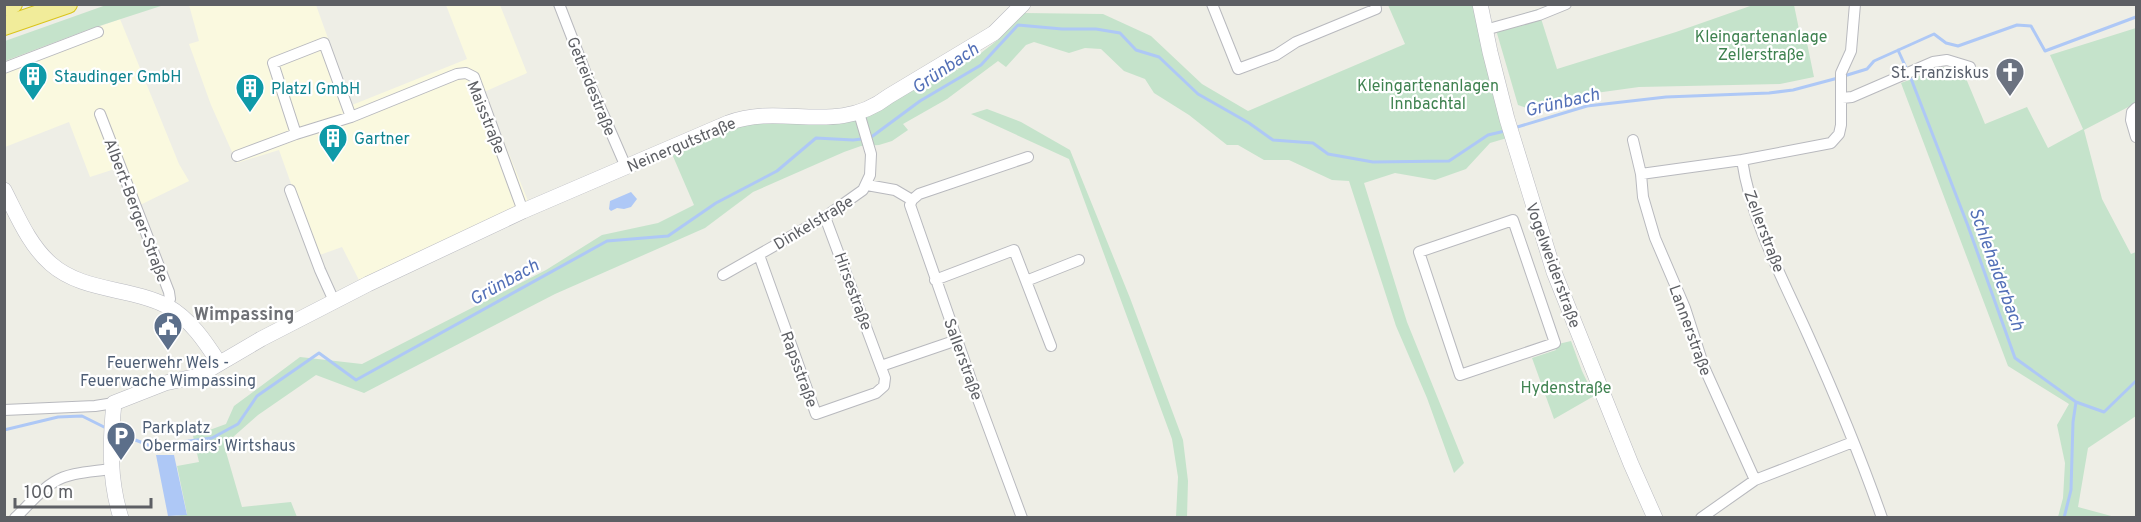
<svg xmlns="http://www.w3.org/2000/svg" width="2141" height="522" font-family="Overpass,sans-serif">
<rect width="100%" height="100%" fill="#eeeee6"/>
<path fill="#faf9df" d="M189,5H316L352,105L467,59L446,5H500L527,73L484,92L528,201L359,280L342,247L317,256L279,150L237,163L211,105L189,44L199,41Z
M120,19L179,164L189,181L136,207L121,167L90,177L69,122L5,147V61Z"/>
<path fill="#c5e3cb" d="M109,4L164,5L87,30L5,61V41Z
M1388,5H1475L1507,138L1490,143L1466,169L1435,180L1395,173L1364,183L1407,322L1464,463L1454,473L1427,398L1396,326L1349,181L1332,180L1289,160H1264L1238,145H1227L1189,115L1154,93L1145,79L1124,71L1101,49L1085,48L1069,53L1034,42L1026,45L1006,67L998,61L947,99L903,124L908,130L892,141L879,145L861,146L844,152L753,192L705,228L555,294L364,393L316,375L258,415L224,445L242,507L291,502L297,517L165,518L187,514L177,466L199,462L193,436L226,424L234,406L300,357L362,364L546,270L602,235L658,223L694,205L672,154L721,132L766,120L827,125L863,117L953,68L958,70L960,63L968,58L981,53L999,39L1005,30L1023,13L1103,14L1151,36L1202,84L1248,111L1405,44Z
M1753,5H1794L1802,44L1807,43L1814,77L1780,84L1639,87L1581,95L1533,110L1518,105L1494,23L1538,9L1557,69L1676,32Z
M2136,28V103L2084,130L2102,199L2131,254L2136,252V416L2088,448L2078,507L2115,517H2058L2063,498L2065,463L2057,425L2069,404L2008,366L1901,83L1943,67L1965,76L1985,124L2027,107L2048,148L2083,129L2050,55Z
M987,109L1021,122L1070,150L1130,298L1183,440L1188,481L1187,517H1176L1178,477L1172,439L1069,159L971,114Z
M1571,341L1582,371L1594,396L1554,419L1532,358L1556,350L1554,345Z"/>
<path fill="#aec8f6" d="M631,192L637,199L631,207L624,209L617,208L611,211L609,209L610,201Z
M156,455H174L187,515L168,516Z"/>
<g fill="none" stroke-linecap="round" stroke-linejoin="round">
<path stroke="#aec8f6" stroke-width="3" d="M1898,50L1907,70
M1844,76L1867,69L1874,61L1934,34L1946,43L1958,46L2017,25L2031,26L2045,51L2136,17
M1910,76L1968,226L2015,358L2076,402L2104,412L2136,381
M1514,128L1587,106L1666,97L1769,93L1793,90L1838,78
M4,430L58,417L82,416L108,429
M117,433L151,446L212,438L238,424L257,396L319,353L356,380L607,241L668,236L716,203L777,171L816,138L853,140L870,138L920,101L981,65L1018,25L1062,29H1096L1120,33L1136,50L1159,57L1198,94L1249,123L1273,140L1313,143L1328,154L1373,162L1449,161L1488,135L1505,131
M2064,518L2071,490L2073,422L2076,402"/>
<g stroke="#b8b9be" stroke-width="12">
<path id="street" d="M559,4L590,84L626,167
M1212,4L1238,69L1276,55L1296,42L1376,9L1375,4
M1855,4L1851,51L1841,73V125L1839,134L1831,143L1742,160C1751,221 1783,279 1808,335C1835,395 1860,455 1882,518
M1485,30L1539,15L1566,4
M4,68L98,32
M1842,98L1852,97L1933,62L1947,60L1970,67
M2136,108L2132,112L2131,120L2136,137
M100,114L169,292L170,299L166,306
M296,134L273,63L324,43L351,117
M1633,140L1641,174
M237,156L296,134L351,117L457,74L466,73L474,77L523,211
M1742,160L1641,174L1643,197L1655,238L1685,308L1704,367L1755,480
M867,185L895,190L912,200
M290,190L320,270L334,301
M1513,220L1555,343L1460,375L1419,252Z
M759,255L816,414L876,393L884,386L885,378L825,217
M723,275L825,217L863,190L870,175L871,154L859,113
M935,280L1014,250L1051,346
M1026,281L1079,260
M881,366L957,340
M4,410L95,406L114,403
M15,518C28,506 39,491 54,482C70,472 92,472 111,469
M1022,518L976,394L910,205L912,200L919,194L1028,157
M1701,518L1755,480L1853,442"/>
</g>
<g stroke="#b9bac0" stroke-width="16">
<path id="secondary" d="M1480,4L1490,52L1507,119L1554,272L1631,464L1655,518
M4,190C17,215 29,245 51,264C83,292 130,287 167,306C190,319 205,341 219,363
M121,518C109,480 110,442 114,403L165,383L198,376L261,339L368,284L523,211L728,123C783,102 836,137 889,96L994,33L1023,4"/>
</g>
<g stroke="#dac41a" stroke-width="20">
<path id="highway" d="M4,7L13,4
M4,26L68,4"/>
</g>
<use href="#street" stroke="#fff" stroke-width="10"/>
<use href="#secondary" stroke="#fff" stroke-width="15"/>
<use href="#highway" stroke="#f1ec9a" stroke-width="18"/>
</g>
<defs>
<g id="church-pin" transform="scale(1.5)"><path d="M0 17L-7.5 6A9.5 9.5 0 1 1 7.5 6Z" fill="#6b7280" stroke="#fff"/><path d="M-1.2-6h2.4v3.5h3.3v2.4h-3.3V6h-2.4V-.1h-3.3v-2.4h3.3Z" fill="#fff"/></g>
<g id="building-pin" transform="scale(1.5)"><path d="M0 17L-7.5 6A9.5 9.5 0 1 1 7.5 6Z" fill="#0f9aa8" stroke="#fff"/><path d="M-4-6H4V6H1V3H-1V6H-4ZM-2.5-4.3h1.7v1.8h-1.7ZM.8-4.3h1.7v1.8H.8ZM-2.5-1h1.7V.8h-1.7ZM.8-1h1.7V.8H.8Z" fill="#fff"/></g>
<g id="civic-pin" transform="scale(1.5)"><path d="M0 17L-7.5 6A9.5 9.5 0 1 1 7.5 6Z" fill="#5c6f8a" stroke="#fff"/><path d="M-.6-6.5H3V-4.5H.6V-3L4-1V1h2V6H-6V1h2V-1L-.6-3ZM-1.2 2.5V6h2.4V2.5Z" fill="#fff"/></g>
<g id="parking-pin" transform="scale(1.5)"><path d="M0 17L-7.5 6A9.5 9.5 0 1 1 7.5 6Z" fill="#5c6f8a" stroke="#fff"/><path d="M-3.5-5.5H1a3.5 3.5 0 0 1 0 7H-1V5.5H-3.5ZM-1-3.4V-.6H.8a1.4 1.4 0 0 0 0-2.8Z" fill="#fff"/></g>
</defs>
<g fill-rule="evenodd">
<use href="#church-pin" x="2010" y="72"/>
<use href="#building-pin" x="33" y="76"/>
<use href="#building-pin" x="250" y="88"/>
<use href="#building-pin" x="333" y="138"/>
<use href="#civic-pin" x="168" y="326"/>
<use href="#parking-pin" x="121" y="436"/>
</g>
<g text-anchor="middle" stroke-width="4.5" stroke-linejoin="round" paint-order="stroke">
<g font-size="16" fill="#3f8250" stroke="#fff">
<text x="1761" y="42">Kleingartenanlage<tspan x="1761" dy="18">Zellerstraße</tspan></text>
<text x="1428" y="91">Kleingartenanlagen<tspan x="1428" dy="18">Innbachtal</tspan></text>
<text x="1566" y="393">Hydenstraße</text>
</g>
<g font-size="16" fill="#5b616d" stroke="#fff" text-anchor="end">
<text x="1989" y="78">St. Franziskus</text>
</g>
<g font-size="16" fill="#0d838f" stroke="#fff" text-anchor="start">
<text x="54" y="82">Staudinger GmbH</text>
<text x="271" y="94">Platzl GmbH</text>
<text x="354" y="144">Gartner</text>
</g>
<g font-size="16" fill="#5d5f64" stroke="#fff">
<text transform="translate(592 86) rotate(68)" y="6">Getreidestraße</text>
<text transform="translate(487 117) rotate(68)" y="6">Maisstraße</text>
<text transform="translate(681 144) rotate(-23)" y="6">Neinergutstraße</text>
<text transform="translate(137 210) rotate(69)" y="6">Albert-Berger-Straße</text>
<text transform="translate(813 222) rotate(-31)" y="6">Dinkelstraße</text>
<text transform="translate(1765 231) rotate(69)" y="6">Zellerstraße</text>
<text transform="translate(1554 265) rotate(70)" y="6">Vogelweiderstraße</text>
<text transform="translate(854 291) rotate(70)" y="6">Hirsestraße</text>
<text transform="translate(1691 330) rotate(70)" y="6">Lannerstraße</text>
<text transform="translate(964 359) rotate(70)" y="6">Sallerstraße</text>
<text transform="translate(800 369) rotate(70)" y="6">Rapsstraße</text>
</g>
<g font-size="16" fill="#4e5e75" stroke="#fff">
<text x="168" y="368">Feuerwehr Wels -<tspan x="168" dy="18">Feuerwache Wimpassing</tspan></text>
<text x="142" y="433" text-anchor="start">Parkplatz<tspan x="142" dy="18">Obermairs' Wirtshaus</tspan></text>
</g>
<g font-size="18" font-style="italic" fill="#5370b7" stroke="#fff">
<text transform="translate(945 68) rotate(-34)" y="6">Grünbach</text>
<text transform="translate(1562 102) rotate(-13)" y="6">Grünbach</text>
<text transform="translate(1997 269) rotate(70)" y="6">Schlehaiderbach</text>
<text transform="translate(504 282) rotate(-29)" y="6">Grünbach</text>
</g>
<g font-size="18" font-weight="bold" fill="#6f7176" stroke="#fff">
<text x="244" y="320">Wimpassing</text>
</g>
</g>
<rect width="2141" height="522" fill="none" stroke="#5d5f64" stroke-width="12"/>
<path d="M15 498v9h136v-9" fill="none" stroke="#5d5f64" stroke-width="3"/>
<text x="24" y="498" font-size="18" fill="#5d5f64" stroke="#ffffff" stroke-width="4.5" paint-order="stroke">100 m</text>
</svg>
